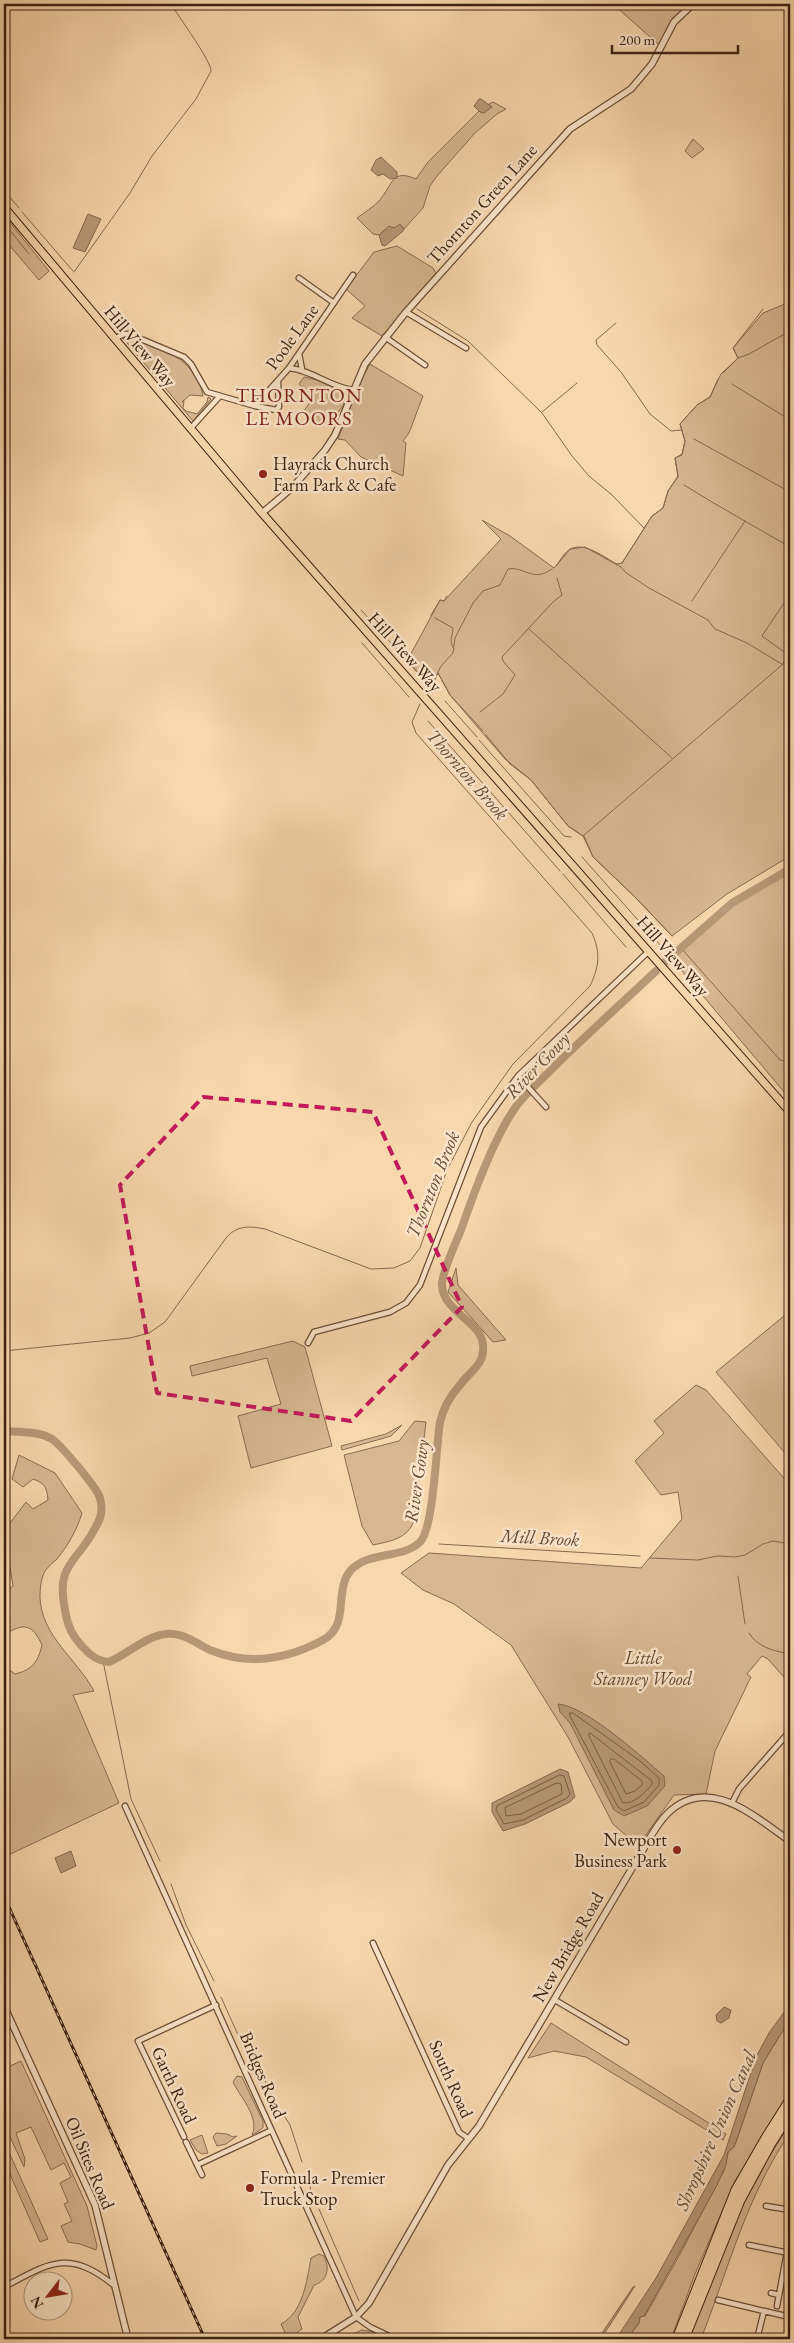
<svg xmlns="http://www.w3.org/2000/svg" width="794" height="2343" font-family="'EB Garamond',serif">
<rect width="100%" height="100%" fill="#f7d7ac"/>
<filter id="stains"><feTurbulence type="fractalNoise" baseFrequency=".004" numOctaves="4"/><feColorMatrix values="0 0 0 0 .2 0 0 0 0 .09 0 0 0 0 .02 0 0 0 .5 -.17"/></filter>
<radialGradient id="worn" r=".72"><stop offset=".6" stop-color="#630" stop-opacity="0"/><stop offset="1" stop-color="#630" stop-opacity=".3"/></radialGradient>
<path fill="#d7b891" stroke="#896c50" d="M613,4H689L673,20L659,45Z
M493,102L506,109L497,114L475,133L437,176L430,186L423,208L404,229L402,226L384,230L379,235L373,234L357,218C364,213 373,207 379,201C393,185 391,168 416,179L428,162L479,111L492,107L489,104Z
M693,139L704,149L692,158L685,151Z
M4,215L49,271L39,280L4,239Z
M397,246L433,268L436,273L382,336L352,318L365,306L346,289L374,252Z
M790,302V856L727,894L672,936L635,897L593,857L583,836L568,826L531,780L505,759L450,695L438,673L431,688L407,661L440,600L444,601L501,539L482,520L510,536L554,568C559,563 563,554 569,550C583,540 605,558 617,564L622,563L652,516L663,508L668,491L678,477L675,458L682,454L685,441L680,424L697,405L710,397L721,374L738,358L733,348L763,313Z
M130,335C161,349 196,358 203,396L190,395L182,402L184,401L183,408L186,411L197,414L207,402L208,397L211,399L193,421L122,337Z
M370,364L423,396L409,433L403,441L406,443L403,476L361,457L345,440L338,439L360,382Z
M304,377L323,381L347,394L343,406L329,424L316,423L303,412L314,397L299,384Z
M790,869V1099L671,958L732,903Z
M456,1268L458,1285L506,1340L493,1342L448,1292Z
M790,1311V1459L716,1372Z
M293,1341L305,1347L332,1446L251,1468L238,1416L281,1404L267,1358L192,1376L190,1366Z
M696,1385L706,1390L790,1485V1684L768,1659L762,1656L747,1674L751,1677L715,1751L706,1794L674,1795L638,1846L613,1824L568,1737L511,1645L454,1604L423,1590L401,1573L429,1553L641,1568L682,1519L678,1492L661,1495L635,1461L664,1433L654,1421Z
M415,1421L426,1422L414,1521C407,1539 391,1541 373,1545L362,1526L344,1455L399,1441Z
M402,1425L391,1436L342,1450L341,1446L386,1434Z
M19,1455L55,1473L82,1513C77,1530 67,1547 56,1560C52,1563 48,1567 45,1571C41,1578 40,1589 40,1597C41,1636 77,1659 94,1691L73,1695L119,1803L4,1857V1807L6,1806L9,1797L4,1789V1666L15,1674C32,1670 38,1662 42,1645C32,1623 23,1623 4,1635V1594L13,1586L10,1567L4,1565V1531L26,1502L33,1509L48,1500C47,1488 45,1483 33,1479L23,1487L12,1479Z
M790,2019V2092L735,2181L695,2274L671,2339H627L639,2323L640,2317L645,2316L679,2256L724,2171L728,2152L734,2147L737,2139L763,2063Z
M551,2023L726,2134L723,2140L586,2057L554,2051L528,2058Z
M21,2061L87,2206L97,2246L96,2250L80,2244L68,2242L61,2226L72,2221L64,2204L68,2202L60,2183L71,2177L64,2163L51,2170L31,2127L16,2133L25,2159L24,2167L4,2124V2069Z
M237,2076L242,2077L263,2121V2128L252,2135C260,2117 240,2097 233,2082Z
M790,2124V2133C747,2195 728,2270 701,2339H688L746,2198L756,2177Z
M216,2133L227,2134L233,2137L237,2136L226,2144L217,2146L213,2137Z
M202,2135L208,2153L202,2154L196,2150L190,2140Z
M4,2141L48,2239L40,2242L9,2172L4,2174Z
M319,2254L324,2256C330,2268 328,2281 314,2285L298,2317L302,2329L295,2334L293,2339H279L285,2333L281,2324C303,2313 307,2280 311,2258Z
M362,2330L374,2332L388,2339H341Z"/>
<path fill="#b79977" stroke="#85694d" d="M479,99H481L492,107L484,113L480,112L474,106Z
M381,157L397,172V178L390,179L383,174L378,176L371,170L376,160Z
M88,214L101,219L85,252L73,248Z
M400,224L404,229L402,232L385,246L382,245L379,235L389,226L394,228Z
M558,1704C586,1706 642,1757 664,1776L665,1786L647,1806L624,1816L614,1810L570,1723L560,1712Z
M560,1769L568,1772L575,1797L570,1802L525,1824L503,1831L492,1812V1803Z
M71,1851L76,1866L61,1873L55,1858Z
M790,2004V2019L763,2063L737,2139L734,2147L728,2152L726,2165L716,2187L644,2316L640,2317L639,2323L627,2339H616L656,2278L724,2155L756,2057L769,2033Z
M724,2007L731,2010L729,2018L721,2023L717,2021L716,2015Z
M635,2286L601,2339H598L633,2287Z"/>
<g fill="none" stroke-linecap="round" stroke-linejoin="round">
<path stroke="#795d43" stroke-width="1" d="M570,1713H573L640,1761L659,1778V1785L644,1802L624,1811L618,1807L570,1716Z
M590,1733L652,1781V1784C645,1793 634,1804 623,1803L589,1736Z
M611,1759H614L642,1781V1785L635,1791L626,1794L610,1762Z
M560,1775L564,1776L570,1794L567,1798L523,1820L504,1824L496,1810L497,1806Z
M557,1783L561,1784L562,1794L521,1814L506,1816L505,1808Z"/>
<path stroke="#85694d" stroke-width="1" d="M4,190L19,208
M22,212L73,271
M4,223L29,254
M74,272L130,193L152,156L196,99L211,71C212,62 178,16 171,4
M417,309L468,341L504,376L542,413L572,456L589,476L612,495L644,528
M763,309L733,348L738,358L749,354L790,331
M616,323L596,340L597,345L621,372L650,414L671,431L682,430
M723,373L738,358
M732,384L790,420
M542,412L577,383
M694,439L790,492
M684,485C719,507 754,526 790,547
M622,563L652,516L663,508L668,491L678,476L675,458L682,455L685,441L680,424L697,405L710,397L718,379
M556,566L570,549L585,547L621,567L625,572L649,588L708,620L715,629L747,643L790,669
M692,601L745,521
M361,610L431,687
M431,615L440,600L444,601L447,596
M435,618L453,628C453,637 448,640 454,649
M529,629L672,758
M362,643L409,697
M787,654L762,636L790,594
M438,673L450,695L483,731
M428,693L441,666L453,653L455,638L473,603L483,591L500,585L508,569C525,566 532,583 552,569
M445,701L477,737
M480,712L503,694L515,675L503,661L502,657L553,602L562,595L557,578
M428,721L560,871
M486,735L510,764L531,780L568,826L583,836L783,664L790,649
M479,740L564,836L571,837
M584,836L593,857L635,897L672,936
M582,857L661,946
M563,874L626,947
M681,948L780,1060L790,1062
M4,1351L130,1338L149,1333L165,1322L226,1238C237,1225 249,1226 265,1229L371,1269L394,1268L410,1261L420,1248L447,1170L472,1122L513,1064L590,986C599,967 601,953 592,933L416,733L412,722L420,704
M439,1544L640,1556
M650,1558L698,1560L717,1556L735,1557L745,1555L763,1544L773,1541L790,1544
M738,1576L745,1624
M749,1633C756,1646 776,1653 790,1653
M103,1661L131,1799L160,1861
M171,1884L186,1925L214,1981
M221,1997L243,2046L255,2058L270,2092
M274,2100L290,2125L302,2162
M307,2173L311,2191L317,2202
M319,2209L359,2301"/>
<path stroke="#b79977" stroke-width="8" d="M665,962L732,903L790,869
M4,1431C18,1432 39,1431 52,1439C61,1445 98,1489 100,1498C101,1502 102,1509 101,1513C101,1518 97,1525 94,1530C78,1561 57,1564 64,1604C66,1617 68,1628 76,1639C85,1650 94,1661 109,1662C128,1654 146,1636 166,1634C184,1632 195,1643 210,1650C249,1666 286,1660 323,1640C351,1625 333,1590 351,1570C369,1551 403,1559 420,1542C434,1528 436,1446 440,1422C443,1409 451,1395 460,1385C470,1371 485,1365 483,1345C481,1321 443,1312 442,1285C441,1275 456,1242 461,1230C473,1195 494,1138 515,1108C525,1094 539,1082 551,1070C585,1036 621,1004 656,971"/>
<g stroke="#6a4e36" stroke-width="7">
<path id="minor" d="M299,278L334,303
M406,312L466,348
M385,337L425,365
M114,339L124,334H129L184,357L191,364L207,392L255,406L289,368L353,275
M299,354L302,369
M289,368C312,370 330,387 353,390
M255,406L276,410L279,407L278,381
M190,429L219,397
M518,1076L546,1107
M308,1343L314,1332L390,1312L406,1303L420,1285L481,1127L518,1076L649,951
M732,1803L739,1789L790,1731
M125,1806L356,2317L370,2327L395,2339
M373,1943L459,2132L469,2139
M555,2000L626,2042
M184,2137L138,2041L216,2005
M186,2142L202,2175
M197,2165L270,2131
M766,2206L790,2210
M749,2245L789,2253
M4,2287C51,2262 69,2249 115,2286
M771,2293L779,2295
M718,2300L764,2311
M777,2306L787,2252
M757,2339L764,2311L790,2317"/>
</g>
<g stroke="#6a4e36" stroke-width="8">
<path id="tertiary" d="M262,513L292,488L325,450L335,435L365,364L406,312L570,129L631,89L652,64L674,22L693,4
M4,2006L95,2205L128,2339
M321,2339L356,2317L369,2303L448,2165L479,2126L641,1853C649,1840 656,1825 667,1814C708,1773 755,1817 790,1841"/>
</g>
<g stroke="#3b210f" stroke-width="9">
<path id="primary" d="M4,207L262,513L790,1112"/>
</g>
<g stroke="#3b210f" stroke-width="11">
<path id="motorway" d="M677,2339L736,2190L766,2138L790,2100
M684,2339L740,2200L771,2143L790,2113"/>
</g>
<use href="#minor" stroke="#fae5c9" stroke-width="4.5"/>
<use href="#tertiary" stroke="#fae5c9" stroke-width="5.5"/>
<use href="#primary" stroke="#f7d7ac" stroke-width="7"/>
<use href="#motorway" stroke="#f7d7ac" stroke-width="9"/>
<g stroke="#3b210f" stroke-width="3">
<path id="rail" d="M4,1896L205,2339"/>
</g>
<use href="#rail" stroke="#fae5c9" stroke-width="1" stroke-dasharray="4" stroke-linecap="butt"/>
</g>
<path fill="none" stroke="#c2185b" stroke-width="4" stroke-dasharray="10 6" stroke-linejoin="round" d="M203,1097L373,1112L462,1307L351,1421L157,1393L120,1185Z"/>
<g fill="#8f2418" stroke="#fae5c9" stroke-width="2">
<circle cx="263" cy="474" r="5"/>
<circle cx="677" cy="1850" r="5"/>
<circle cx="250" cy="2188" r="5"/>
</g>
<g text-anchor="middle" stroke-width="5" stroke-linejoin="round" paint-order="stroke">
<g font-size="18" fill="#3b210f" stroke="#fae5c9">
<text transform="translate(482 204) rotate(-48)" y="6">Thornton Green Lane</text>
<text transform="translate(292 337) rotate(-54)" y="6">Poole Lane</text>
<text transform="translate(140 346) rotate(50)" y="6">Hill View Way</text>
<text transform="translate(405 652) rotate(48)" y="6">Hill View Way</text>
<text transform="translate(673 956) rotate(49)" y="6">Hill View Way</text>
<text transform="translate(568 1947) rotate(-60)" y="6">New Bridge Road</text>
<text transform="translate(263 2075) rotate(67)" y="6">Bridges Road</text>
<text transform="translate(451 2079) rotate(66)" y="6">South Road</text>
<text transform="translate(174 2085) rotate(65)" y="6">Garth Road</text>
<text transform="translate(90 2163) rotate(67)" y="6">Oil Sites Road</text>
</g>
<g font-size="18" fill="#3b210f" stroke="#fae5c9" text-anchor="start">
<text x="273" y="470">Hayrack Church<tspan x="273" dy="21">Farm Park &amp; Cafe</tspan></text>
<text x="667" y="1846" text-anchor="end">Newport<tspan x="667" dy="21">Business Park</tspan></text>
<text x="260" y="2184">Formula - Premier<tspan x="260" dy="21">Truck Stop</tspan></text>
</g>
<g font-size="18" font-style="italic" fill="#624730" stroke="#fae5c9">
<text x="643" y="1664">Little<tspan x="643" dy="21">Stanney Wood</tspan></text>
</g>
<g font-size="19" font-style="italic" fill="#664b33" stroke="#fae5c9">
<text transform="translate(468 774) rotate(49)" y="7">Thornton Brook</text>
<text transform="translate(537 1065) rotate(-46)" y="7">River Gowy</text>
<text transform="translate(432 1184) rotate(-68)" y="7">Thornton Brook</text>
<text transform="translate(416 1481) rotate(-82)" y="7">River Gowy</text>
<text transform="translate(540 1537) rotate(3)" y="7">Mill Brook</text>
<text transform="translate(715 2130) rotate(-66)" y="7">Shropshire Union Canal</text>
</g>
<g font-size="20" letter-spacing="1" fill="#7a1f14" stroke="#fae5c9">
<text x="299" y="402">THORNTON<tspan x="299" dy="23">LE MOORS</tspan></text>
</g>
</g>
<rect width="794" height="2343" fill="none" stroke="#f7d7ac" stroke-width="20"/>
<rect x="5" y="5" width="784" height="2333" fill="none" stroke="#3b210f" stroke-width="2.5"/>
<rect x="10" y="10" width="774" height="2323" fill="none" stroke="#3b210f"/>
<g transform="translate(48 2296) rotate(239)"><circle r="24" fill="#fae5c9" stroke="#ae977f"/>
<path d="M0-4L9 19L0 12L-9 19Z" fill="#8f2418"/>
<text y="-8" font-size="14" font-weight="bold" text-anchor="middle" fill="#3b210f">N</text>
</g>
<path d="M612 45v8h126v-8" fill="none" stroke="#3b210f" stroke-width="2.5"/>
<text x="619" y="45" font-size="15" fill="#3b210f" stroke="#fae5c9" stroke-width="4" paint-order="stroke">200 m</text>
<rect width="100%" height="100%" filter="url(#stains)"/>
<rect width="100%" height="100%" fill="url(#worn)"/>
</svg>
